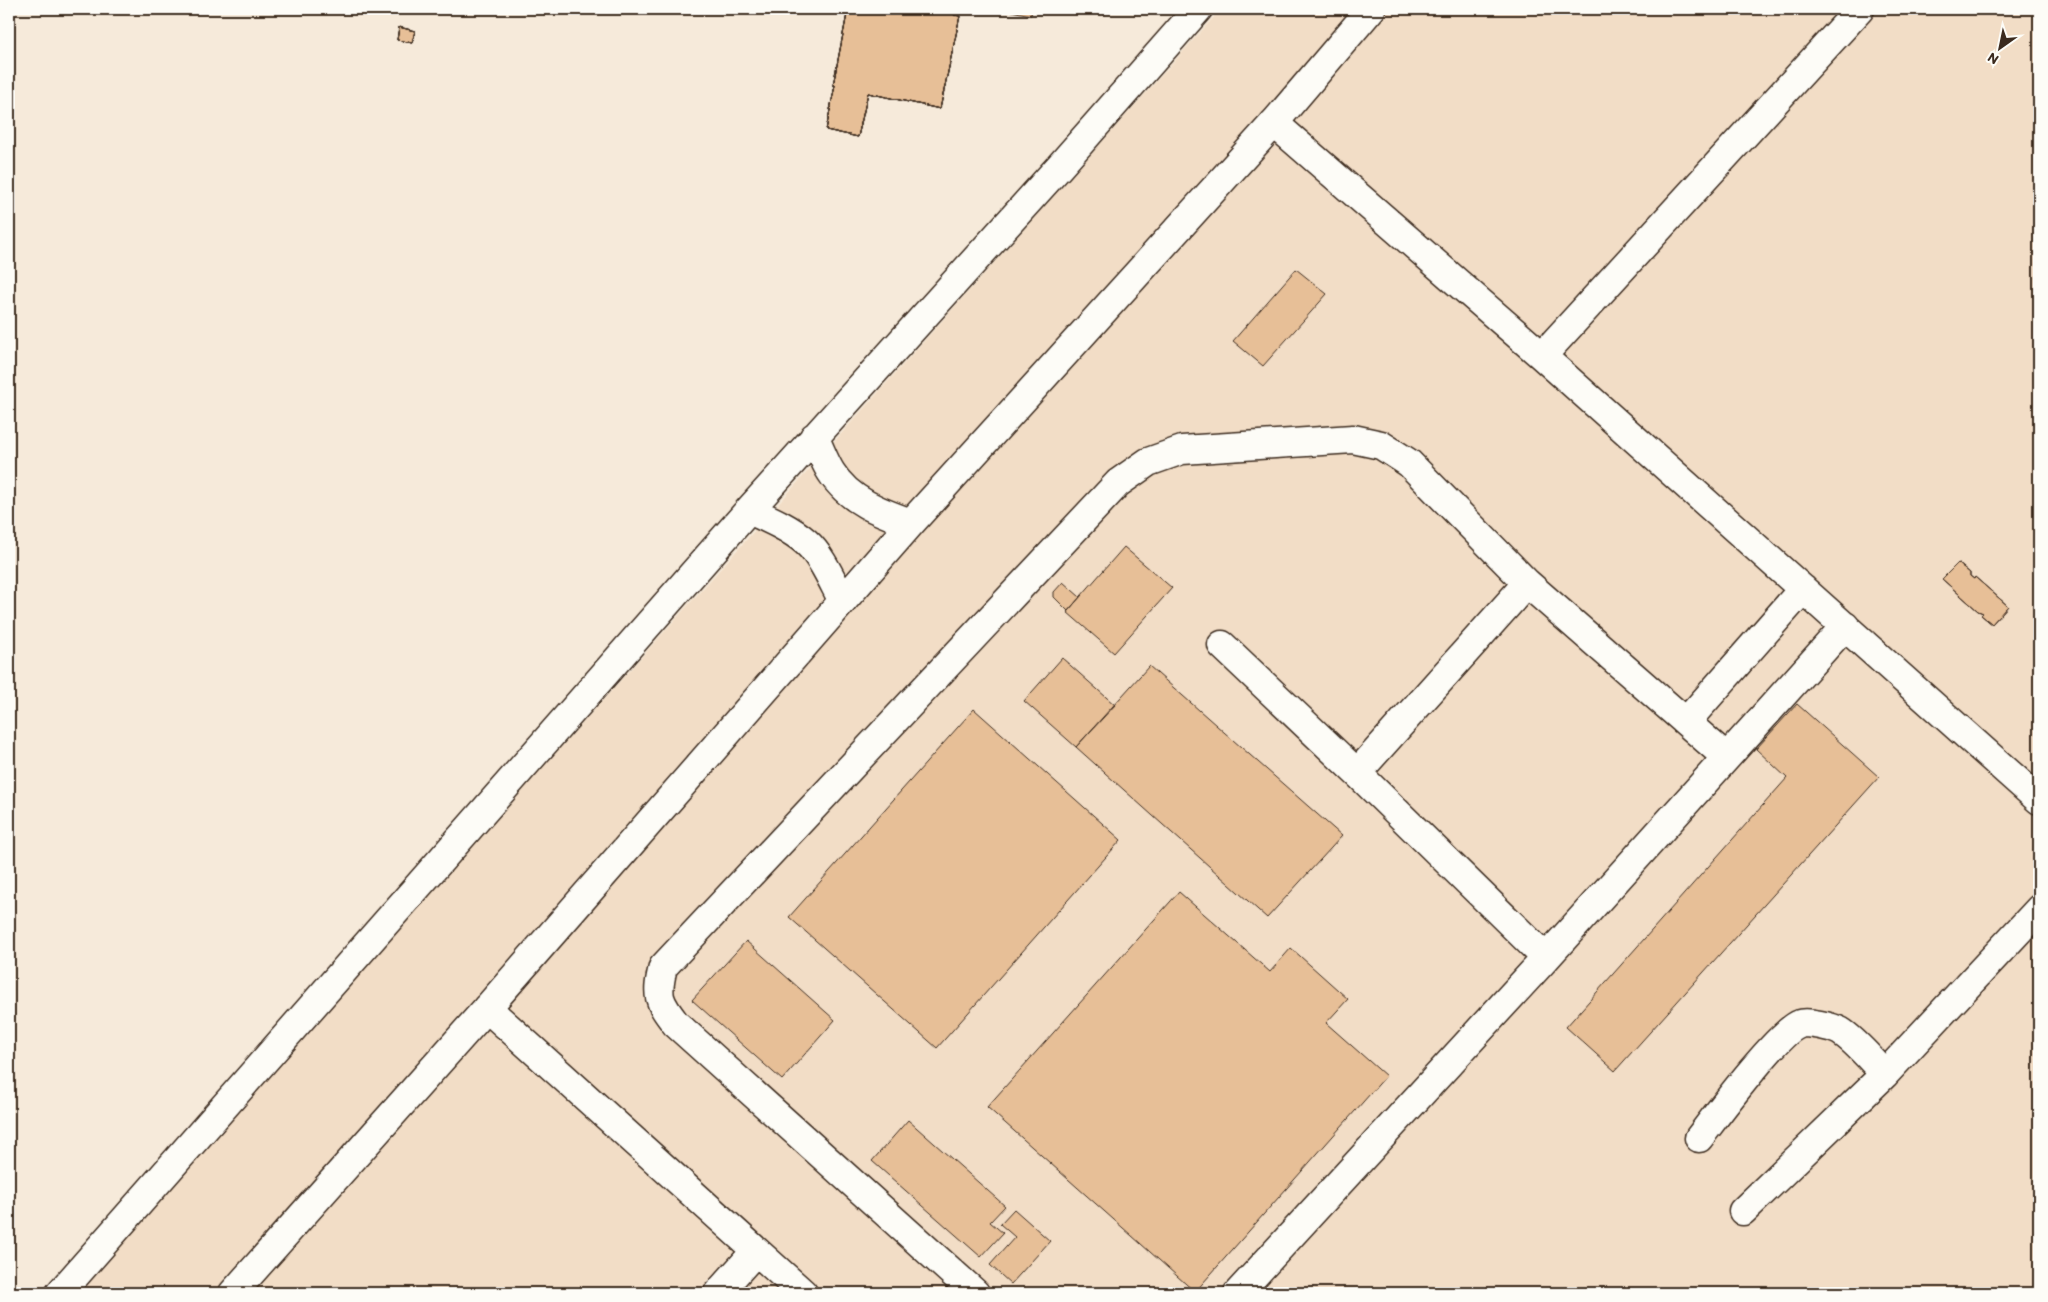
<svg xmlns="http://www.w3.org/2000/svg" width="2048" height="1302" font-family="Itim,sans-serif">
<rect width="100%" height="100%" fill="#f6eada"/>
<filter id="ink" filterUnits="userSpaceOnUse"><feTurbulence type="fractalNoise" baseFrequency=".02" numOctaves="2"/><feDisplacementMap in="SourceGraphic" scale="10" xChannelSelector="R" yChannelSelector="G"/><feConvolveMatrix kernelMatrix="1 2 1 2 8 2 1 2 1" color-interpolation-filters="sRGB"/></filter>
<g filter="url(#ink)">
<path fill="#f2ddc6" d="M1221,9H2039V1293H73Z"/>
<path fill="#e7bf97" stroke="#3b2a1e" d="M848,9H955L954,15L960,16L940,109L868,93L858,137L826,130L835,85H833Z
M848,9H955L954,15L960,16L940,109L868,93L858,137L826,130L835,85H833Z
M848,9H955L954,15L960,16L940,109L868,93L858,137L826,130L835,85H833Z
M848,9H955L954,15L960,16L940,109L868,93L858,137L826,130L835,85H833Z
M848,9H955L954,15L960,16L940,109L868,93L858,137L826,130L835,85H833Z
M1001,9H1032L1031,15Z
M399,27L415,31L412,43L397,40Z
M399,27L415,31L412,43L397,40Z
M399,27L415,31L412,43L397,40Z
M399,27L415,31L412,43L397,40Z
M399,27L415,31L412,43L397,40Z
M1296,269L1327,294L1263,366L1233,341Z
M1124,547L1172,588L1114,653L1067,612Z
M1958,563L1970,573V576L1974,579L1975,577L2008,606L1992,624L1981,615L1983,613L1978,611L1942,579Z
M1958,563L1970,573V576L1974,579L1975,577L2008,606L1992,624L1981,615L1983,613L1978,611L1942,579Z
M1063,582L1080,597L1068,611L1054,597V592Z
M1062,658L1115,705L1076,747L1024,701Z
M1149,666L1342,836L1267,918L1076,747Z
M1797,704L1879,777L1615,1071L1566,1027L1787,778L1756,749Z
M974,709L1121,840L937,1048L789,917Z
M1179,892L1270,972L1291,948L1348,999L1326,1023L1386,1076L1195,1292L987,1107Z
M746,941L835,1020L782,1080L692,1000Z
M908,1120L1005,1206L990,1222L1003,1233L981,1257L872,1161Z
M1014,1209L1050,1241L1011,1284L990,1265L1015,1237L1000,1224Z"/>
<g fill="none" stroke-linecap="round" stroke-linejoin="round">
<g stroke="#3b2a1e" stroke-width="31">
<path id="minor" d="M1274,123L1542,356L2039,800
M1542,356L1860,9
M1527,583L1357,773L1546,958
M1222,645L1357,773
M1686,722L1803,589
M487,1008L803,1293
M1699,1138C1715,1117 1780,1030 1800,1024C1808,1021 1832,1027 1840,1031C1855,1040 1872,1061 1885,1074L2039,909
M1743,1211L1885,1074
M718,1293L756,1251
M975,1293L676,1024C658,1001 656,996 663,967L1118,483L1148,462L1182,450L1353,439L1381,445L1409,463L1527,583L1726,757
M1238,1293L1546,958L1845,626"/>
</g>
<g stroke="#3b2a1e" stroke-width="31">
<path id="major" d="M814,437C820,448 824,461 831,472C849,501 880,512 911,523
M749,510C769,519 790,528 806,542C822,556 833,583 843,601
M60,1293L749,510L1060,166L1198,9
M233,1293L487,1008L911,523L1274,123L1371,9"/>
</g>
<use href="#minor" stroke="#fdfcf7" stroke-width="28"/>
<use href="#major" stroke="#fdfcf7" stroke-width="28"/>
</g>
</g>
<rect width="2048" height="1302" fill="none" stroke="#fdfcf7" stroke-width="30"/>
<rect x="15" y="15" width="2018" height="1272" fill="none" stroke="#3b2a1e" stroke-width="2" filter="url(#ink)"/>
<g transform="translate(2000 48) rotate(213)" stroke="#fdfcf7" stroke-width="4" paint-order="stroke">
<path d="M0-4L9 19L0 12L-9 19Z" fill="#3b2a1e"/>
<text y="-8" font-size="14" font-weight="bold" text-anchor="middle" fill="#3b2a1e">N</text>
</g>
</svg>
